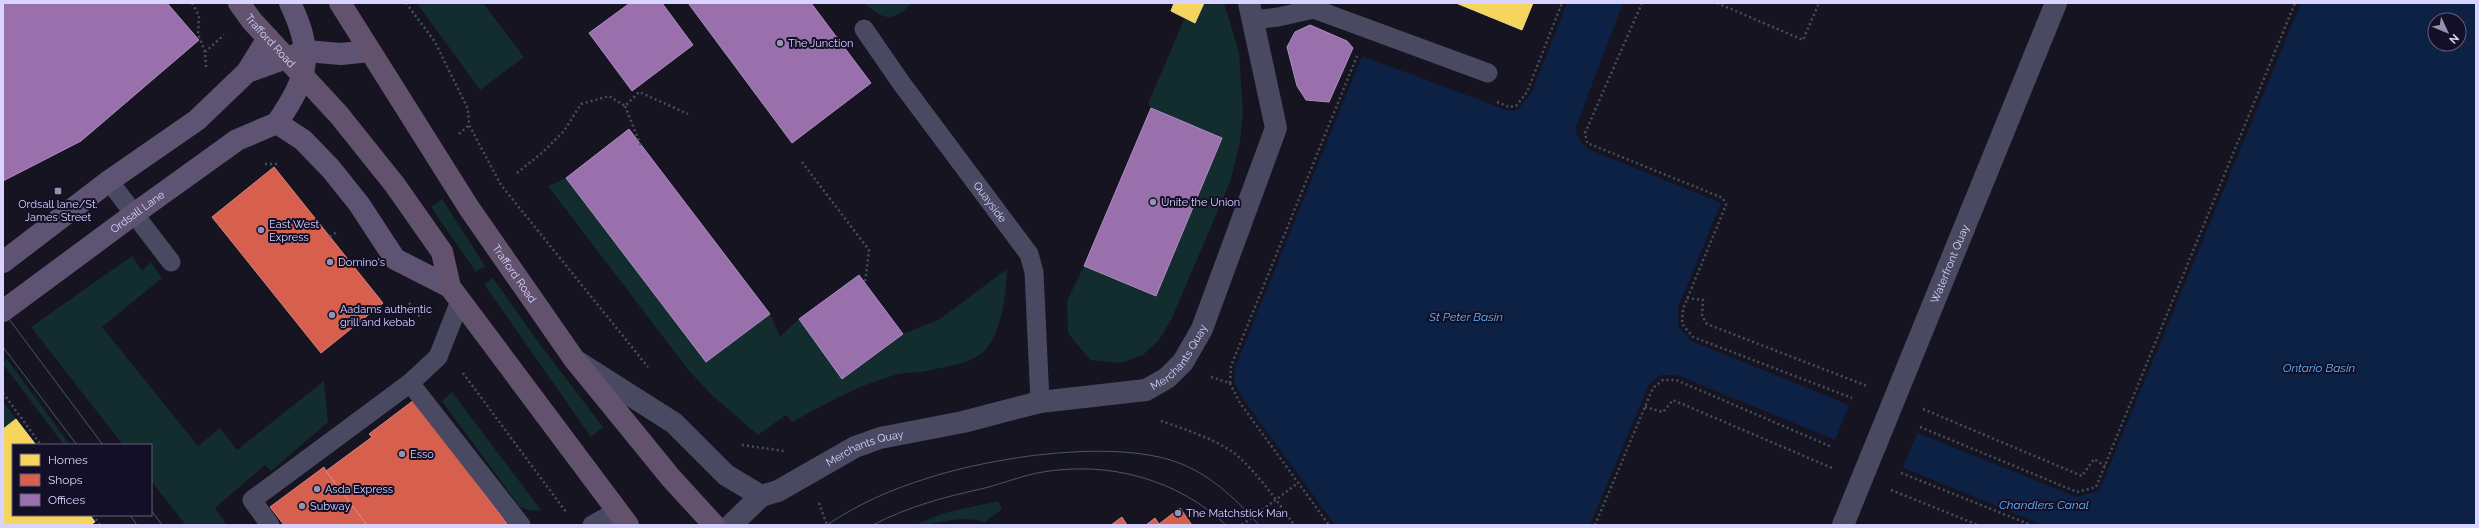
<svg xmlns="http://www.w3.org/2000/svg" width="2479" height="528" font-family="Raleway,sans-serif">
<rect width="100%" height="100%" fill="#161421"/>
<path fill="#132c2d" d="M417,3H483L524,57L480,90Z
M864,3H912C893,22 884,21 864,3Z
M1204,3H1224L1239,52L1243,113L1240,142L1230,182L1172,318L1159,340L1143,355L1120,363L1090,360L1068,333L1067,301L1084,266L1156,296L1222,138L1151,108L1148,104L1185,17L1195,22Z
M566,178L706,362L770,314L780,337L799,319L843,379L903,334L940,319L1007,269C1006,293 1002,341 978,356C964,364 946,367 931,370C919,373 906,372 895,375C858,385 825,404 792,422L786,415L758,435L713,396L690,372L548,186Z
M442,199L485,266L476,272L431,207Z
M132,256L142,271L151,262L162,278L102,327L198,446L220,428L237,450L324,381L328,422L271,471L265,465L215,508L227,525H186L151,481V445H123L31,327Z
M493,278L539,343L603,427L591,437L484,284Z
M6,359H7L70,445H64L3,364Z
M452,392L541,510L532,511L520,507L442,401Z
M3,401L16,419L3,429Z
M998,501L1002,509L985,522C955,514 944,525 915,525L944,513Z"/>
<path fill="#0d2144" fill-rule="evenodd" d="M1567,3H1623L1575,129L1579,140L1588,149L1721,203L1678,308V326L1691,341L2076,497L2099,491L2301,3H2476V525H2043L1677,375H1661L1649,384L1590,525H1335L1244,400L1234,382L1235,367L1362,56L1509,111L1517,110L1531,94ZM2435,20H2459V44H2435Z"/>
<path fill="#161421" d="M1850,403L1918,431L1902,470L1834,442Z"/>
<path fill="#f6d55c" stroke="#edd58d" d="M1174,3H1204L1195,23L1171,11Z
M1456,3H1533L1522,30Z
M16,419L36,445H13V515H90L95,522L90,525H3V429Z"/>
<path fill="#d6604d" stroke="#d78382" d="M274,167L383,303L321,353L212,217Z
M414,400L508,525H367L326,471L372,437L369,434Z
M324,467L326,471L367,525H284L270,507Z
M1180,508L1192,525H1146L1155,518L1159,524Z
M1122,517L1127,525H1111Z"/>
<path fill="#9970ab" stroke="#ac8ec4" d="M3,3H167L199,40L81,141L3,181Z
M630,3H662L693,45L632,91L589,33Z
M688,3H811L871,83L792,143Z
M1310,25L1347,41L1353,48L1329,102L1306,100L1297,86L1287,47L1295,32Z
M1151,108L1222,138L1156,296L1084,266Z
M629,129L770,314L706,362L566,178Z
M859,275L903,334L842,379L799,319Z"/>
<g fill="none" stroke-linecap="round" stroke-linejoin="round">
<path stroke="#44505f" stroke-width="2.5" stroke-dasharray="2 3" stroke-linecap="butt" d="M192,3L199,16L198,34L205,52
M406,3L435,42L468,109L469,125L501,185L648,367
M1642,3L1585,133L1587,143L1723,198L1726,205L1683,309L1682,324L1693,337L1852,398
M1717,3L1803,40L1819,3
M206,67L205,52L224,35
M1497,102L1509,107L1516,106L1527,92L1562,3
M625,106L641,146
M459,134L469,125
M802,162L869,250L865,283
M265,164H280
M517,173L543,152L564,131L581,104L609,96L625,106L639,92L688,114
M330,237L338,231
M1687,298L1703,300L1702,316L1707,324L1867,386
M409,303L421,318
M463,373L566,512
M1211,377L1230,383L1240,403L1329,525
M1230,383L1231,366L1357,56
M3,393L41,445
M1645,407L1663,412L1673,400L1832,468
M1923,409L2082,476L2094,459L2105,466
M1161,421C1184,429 1222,441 1240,458C1261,478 1278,502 1294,525
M1920,427L2077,492L2096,487L2295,3
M742,445L784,451
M1901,473L2031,525
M1891,490L1978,525
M819,503L827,525
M93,515L100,525
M1242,525L1298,483
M1595,525L1653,388L1663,380H1676L1832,447"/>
<g stroke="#4a4962" stroke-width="19">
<path d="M1253,20L1278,17L1314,9L1488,73"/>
<path id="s1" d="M864,29L902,84L1029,254L1034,272L1040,402"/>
<path d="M109,181L171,262"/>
<path d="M410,383L521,525"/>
<path d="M270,525L252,500L410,383L438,357L460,301"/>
<path d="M592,525L617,511"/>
</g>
<g stroke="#4a4962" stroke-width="22">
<path d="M578,362L674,423L726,475L761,496"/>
<path id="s2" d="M731,525L761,496L778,491L855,447L880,438L963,422L1040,402L1146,390L1167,378L1183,362L1202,329L1276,128L1249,3"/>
<path id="s3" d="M1843,525L2056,3"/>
</g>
<g stroke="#5e5373" stroke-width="22">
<path d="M247,72L306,51L341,54L370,51"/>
<path d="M277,123L303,140L331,169L359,204L395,259L450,287"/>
<path d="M277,123C308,77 315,55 290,3"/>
<path d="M3,262L109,181L197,120L247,72L268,38"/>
<path id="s4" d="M3,311L134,214L237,140L277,123"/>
</g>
<g stroke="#62526e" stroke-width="22">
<path id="s5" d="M239,3L252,21L339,115L395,185L442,252L450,287L628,525"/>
<path id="s6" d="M340,3L469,208L574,359L671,478L714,525"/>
</g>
<path stroke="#43596b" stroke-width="1" d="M3,311L103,445
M3,347L77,445
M151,510L162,525
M130,515L137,525
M827,525C858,504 892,489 928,478C993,457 1120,437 1184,465C1213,477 1239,502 1259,525
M873,525C909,506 945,497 985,488C1004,483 1024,475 1043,472C1109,461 1177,479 1226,525"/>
</g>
<g fill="#9591b1" stroke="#130f26" stroke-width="1.5">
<circle cx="780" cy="43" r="4"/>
<rect x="54" y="187" width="8" height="8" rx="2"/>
<circle cx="1153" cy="202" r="4"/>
<circle cx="261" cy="230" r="4"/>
<circle cx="330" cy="262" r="4"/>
<circle cx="332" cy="315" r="4"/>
<circle cx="402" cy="454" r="4"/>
<circle cx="317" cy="489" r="4"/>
<circle cx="302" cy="506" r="4"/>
<circle cx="1178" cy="513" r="4"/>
</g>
<g text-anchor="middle" stroke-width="4" stroke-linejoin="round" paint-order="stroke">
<g font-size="11" fill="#d9d4ff" stroke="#130f26">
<text dy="4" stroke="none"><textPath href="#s5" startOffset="49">Trafford Road</textPath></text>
<text dy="4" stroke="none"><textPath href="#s1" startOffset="214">Quayside</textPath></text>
<text dy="4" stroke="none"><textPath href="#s4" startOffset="167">Ordsall Lane</textPath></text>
<text dy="4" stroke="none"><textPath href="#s3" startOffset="282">Waterfront Quay</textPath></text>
<text dy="4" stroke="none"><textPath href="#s6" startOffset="322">Trafford Road</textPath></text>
<text dy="4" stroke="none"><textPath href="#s2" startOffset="493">Merchants Quay</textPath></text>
<text dy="4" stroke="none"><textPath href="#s2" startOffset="157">Merchants Quay</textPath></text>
</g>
<g font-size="11" fill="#d9d4ff" stroke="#130f26" text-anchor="start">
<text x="788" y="47">The Junction</text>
<text x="1161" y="206">Unite the Union</text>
<text x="58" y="208" text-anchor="middle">Ordsall lane/St.<tspan x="58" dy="13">James Street</tspan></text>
<text x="269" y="228">East West<tspan x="269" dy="13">Express</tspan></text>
<text x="338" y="266">Domino's</text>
<text x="340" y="313">Aadams authentic<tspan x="340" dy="13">grill and kebab</tspan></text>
<text x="410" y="458">Esso</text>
<text x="325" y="493">Asda Express</text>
<text x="310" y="510">Subway</text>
<text x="1186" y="517">The Matchstick Man</text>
</g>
<g font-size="12" font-style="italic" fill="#62b6ff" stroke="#130f26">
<text x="1466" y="321">St Peter Basin</text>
<text x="2319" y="372">Ontario Basin</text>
<text x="2044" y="509">Chandlers Canal</text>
</g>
</g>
<rect width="2479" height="528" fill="none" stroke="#d9d4ff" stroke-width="8"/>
<rect x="12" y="444" width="140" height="72" fill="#130f26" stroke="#625e7d"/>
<rect x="20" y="454" width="20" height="12" fill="#f6d55c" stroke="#625e7d"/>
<text x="48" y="464" font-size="12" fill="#d9d4ff">Homes</text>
<rect x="20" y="474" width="20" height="12" fill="#d6604d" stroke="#625e7d"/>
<text x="48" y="484" font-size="12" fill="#d9d4ff">Shops</text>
<rect x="20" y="494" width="20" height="12" fill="#9970ab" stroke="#625e7d"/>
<text x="48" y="504" font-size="12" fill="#d9d4ff">Offices</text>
<g transform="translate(2447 32) rotate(134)"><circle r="19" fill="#130f26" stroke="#625e7d"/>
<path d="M0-3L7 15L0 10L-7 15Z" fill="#9591b1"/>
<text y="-6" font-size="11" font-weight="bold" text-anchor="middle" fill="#d9d4ff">N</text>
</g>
</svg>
